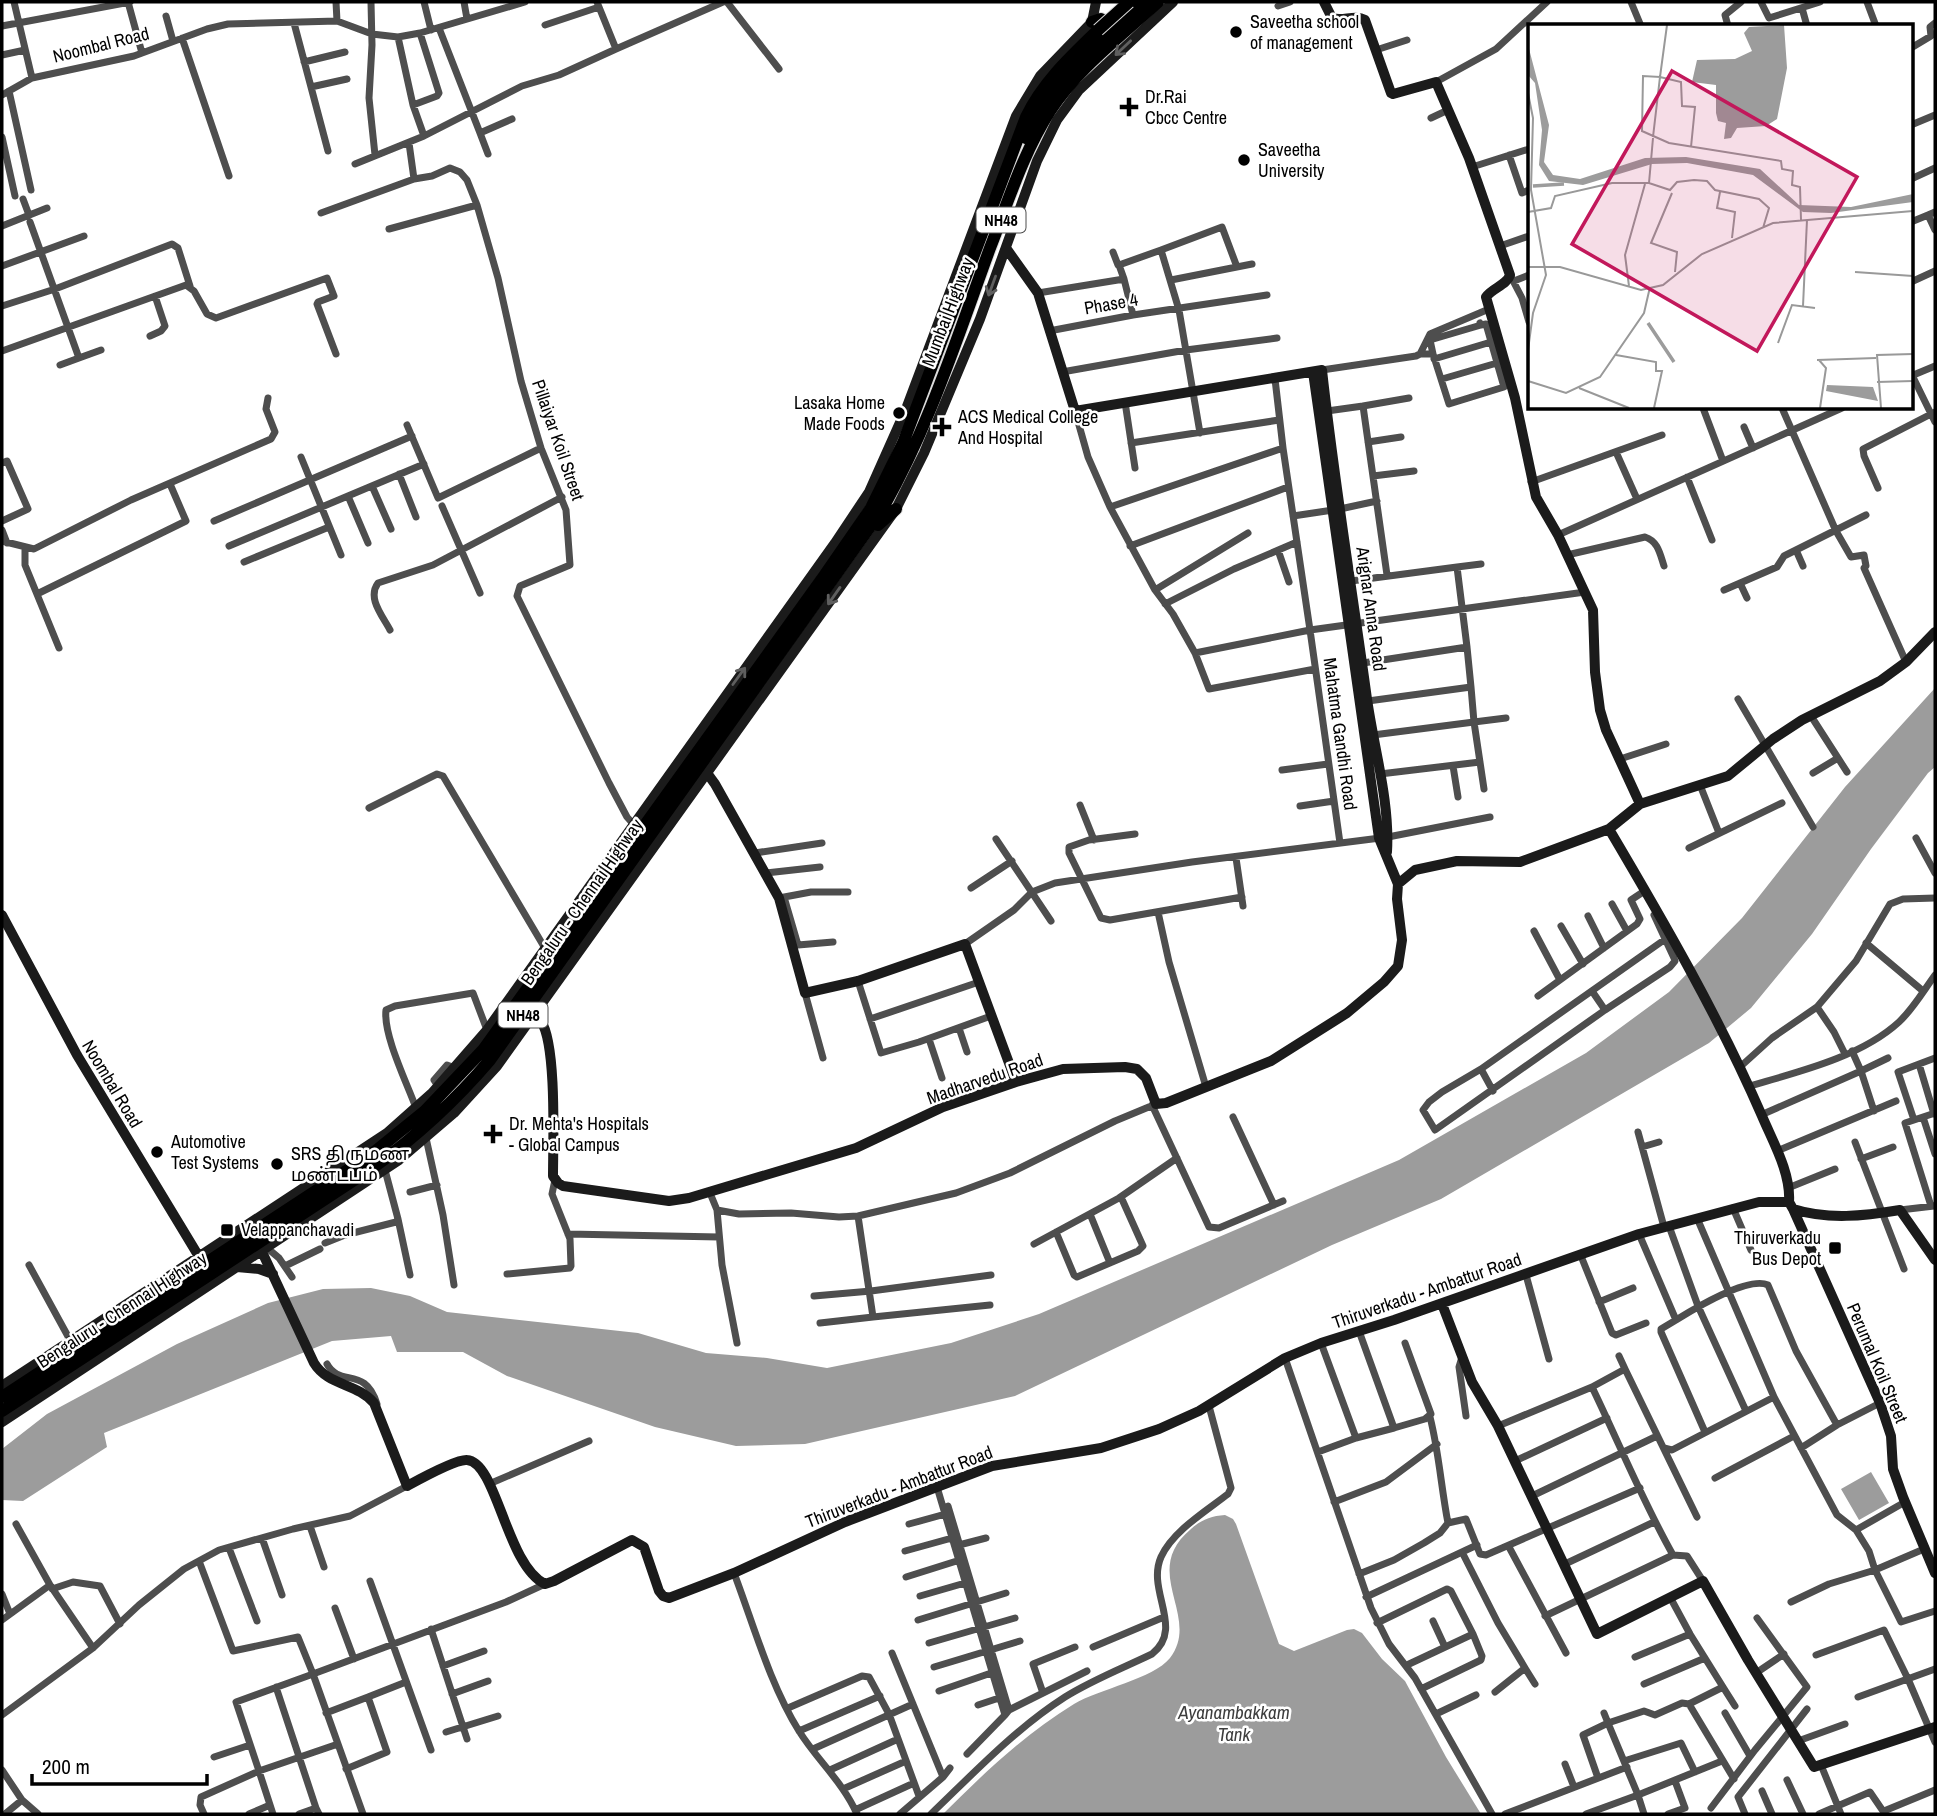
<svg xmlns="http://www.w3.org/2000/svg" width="1937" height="1816" font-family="'Archivo Narrow','Noto Sans Tamil',sans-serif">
<rect width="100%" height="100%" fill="#fff"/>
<path fill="#9c9c9c" d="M1935,688V767L1928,773L1871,849L1812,934L1751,1008L1709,1043L1441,1199L1332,1245L1015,1396L805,1444L736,1446L655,1427L507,1376L463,1352H397L391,1336L332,1341L104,1433L107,1447L23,1501L2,1500V1449L47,1414L177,1344L268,1303L323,1289L371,1288L410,1296L447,1312L638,1333L706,1353L767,1358L827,1368L951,1343L1039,1314L1399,1160L1586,1053L1669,992L1742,918L1845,787Z
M1871,1472L1889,1503L1859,1520L1841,1489Z
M1225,1515L1233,1519L1236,1524L1279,1644L1294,1651L1347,1630L1354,1629L1362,1633L1382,1659L1405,1681L1446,1757L1481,1814H943C983,1774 1025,1734 1074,1704C1099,1689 1153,1679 1170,1658C1202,1616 1139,1572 1191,1529C1201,1520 1211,1516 1225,1515Z"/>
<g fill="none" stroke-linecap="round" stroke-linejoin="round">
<g stroke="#dbdbdb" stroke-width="14">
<path id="highway" d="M1092,22L1101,19L1105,21L1108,30
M1026,138C1053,78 1096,45 1143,2
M878,525L896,509
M2,1397L372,1154L425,1111L483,1050L824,576L871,508L903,443L1026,117C1043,82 1070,57 1098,30
M2,1411L374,1167C417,1136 455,1101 490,1060L880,513C928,430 957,338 990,248C1008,202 1023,153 1050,111C1077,69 1121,36 1158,2"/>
</g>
<path stroke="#4e4e4e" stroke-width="7" d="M14,2L32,78
M128,2L142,53
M336,2L337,21
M371,2L372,45L369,98L375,155
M424,2L431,30
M464,2L467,19
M597,2L616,49L723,2
M727,2L779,69
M1631,2L1641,26
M1761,2L1769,18L1820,2
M1867,2L1876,26
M1278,6L1290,2
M1802,8L1807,26
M166,16L173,41
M294,23L328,151
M545,25L599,7
M2,26L130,2
M1728,26L1725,15L1741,2
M439,28L480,133L512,119
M398,37L413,105L424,136
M182,38L229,176
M1911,48L1931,36L1930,27L1935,23
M1376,50L1407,40
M2,55L25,50
M304,62L345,52
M1436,82L1496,49L1547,2
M311,87L347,79
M9,91L31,190
M2,95L32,78L134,56L207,29L228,24L337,21L372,34L398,37L420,33L525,2
M413,105L437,96L439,93L420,33
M1431,118L1448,110
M1911,125L1935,115
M480,133L488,154
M2,137L15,196
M409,143L414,179L432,176L450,168L460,172L467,180L477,205L498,278L521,381L541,448L566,510L570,565L520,586L517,596L609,783L627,817L635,826
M1509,155L1522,193L1529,190
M355,164L424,136L522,86L559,75L616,49
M1472,167L1529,149
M1911,179L1935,168
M23,199L29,215
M1935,212L1928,215L1935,230
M321,213L414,179
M30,222L79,358L101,350
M1911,222L1928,215
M2,226L47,208
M389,229L477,205
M1500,246L1529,236
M1161,250L1222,227L1237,267
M1113,252L1118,265
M2,266L84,236
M1510,275L1522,298L1529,322
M1124,279L1133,315
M1171,280L1252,264
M1514,281L1529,275
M1911,282L1935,271
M1038,293L1124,279L1119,265L1161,250L1179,310L1200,433
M2,306L55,289L172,244L178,248L190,286
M1049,331L1133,315L1267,295
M150,336L161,331L165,326L155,296
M2,351L186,285L194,291L207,314L216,318L327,278L334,296L318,302L317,304L336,354
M1420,354H1433L1449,404L1504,387L1486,324L1481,325
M1433,354L1430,340L1481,325L1480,323
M1434,359L1491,342
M60,365L79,358
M1322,370L1416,356L1420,354L1430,334L1489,309
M1062,372L1186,350L1277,338
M1911,373L1935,422
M1911,376L1935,366
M1442,379L1497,363
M1125,402L1135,468
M1703,408L1723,461
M1782,408L1836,531L1851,557L1864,555L1866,566L1864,568L1906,662
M1075,411L1088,457L1110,507L1283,448L1275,379
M1327,411L1363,406
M407,425L438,498L541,448
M1744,427L1753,448
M1368,442L1401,437
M1131,443L1279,420
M1283,448L1310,630L1585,592
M1616,452L1637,499
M301,457L341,555
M2,463L7,461L28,509L2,521
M399,474L416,517
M1373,476L1414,471
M1687,477L1712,540
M1531,482L1662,435
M372,486L391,529
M1878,488L1864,456L1863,449L1935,412
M348,496L368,543
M442,506L480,593
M1110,507L1155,590L1173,614L1195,653L1209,689L1315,669
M1340,509L1377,501
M1293,516L1333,510
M214,521L412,436
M2,530L7,543
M1558,535L1842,408
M2,541L34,549L131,500L271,439L275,432L266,409L268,398
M229,546L424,464
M1130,546L1288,487
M25,548V565L59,648
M1278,550L1289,582
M1796,550L1803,566
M1567,555L1645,537C1658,541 1660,554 1664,566
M244,562L329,527
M1457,567L1481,564
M1387,575L1363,406L1409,398
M1351,581L1457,567L1467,647L1363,663
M1740,583L1747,598
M1155,590L1248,533
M1724,590L1777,567L1784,556L1866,515
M37,594L186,521L170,484
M1165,604L1234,569L1297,542
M390,630C382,615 367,598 378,583L433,565L562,497
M1467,647L1471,687
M1195,653L1310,630L1340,843
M1738,699L1813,827
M1368,701L1471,687L1474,722L1373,735
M1811,716L1838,758L1813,773
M1838,758L1847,772
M1620,759L1666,744
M1453,766L1458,797
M1282,770L1328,764
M1380,774L1480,762
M1700,785L1719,833
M1484,789L1474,722L1506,718
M1080,805L1094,840
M1300,806L1334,801
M369,808L437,774L443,776L546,950
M1135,834L1089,840L1069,847V853L1101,918L1110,920L1242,897
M1916,838L1935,873
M996,839L1051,921
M1689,848L1782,803
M755,853L822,843
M1236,858L1243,906
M766,873L820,867
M971,888L1012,861
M784,897L798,945L833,942
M779,898L811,892H848
M1612,904L1627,931
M1158,912L1169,962L1206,1087
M1654,915L1674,958L1675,961L1670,967L1605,1010L1435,1130L1423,1110L1429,1102L1442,1092L1481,1069L1664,940
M1588,916L1604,948
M1561,926L1583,964
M1534,931L1560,980
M1866,943L1923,991
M965,944L1014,910L1032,892L1055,883L1192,862L1388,837L1490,817
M858,981L881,1053L919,1042L991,1016
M1592,991L1605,1010
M805,993L823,1058
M1538,996L1637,924L1640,919L1631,900L1643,892
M1817,1007L1834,1032L1845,1054
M870,1019L979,982
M959,1028L967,1052
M929,1039L942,1078
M1852,1051L1861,1071L1888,1058
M1919,1064L1934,1114
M1740,1067L1772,1038L1817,1007L1856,961L1890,904L1903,899L1935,898
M1481,1069L1493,1091
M438,1086L434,1080L447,1065L455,1068
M1750,1086C1798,1072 1861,1057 1899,1022C1913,1009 1924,990 1935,975
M1152,1105L1209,1227L1219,1228L1283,1201
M416,1108C407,1083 383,1035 386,1010L395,1006L473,993L487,1030
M1761,1115L1861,1071L1874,1111
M1233,1117L1274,1205
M1923,1117L1935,1154
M1914,1120L1898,1072L1935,1058
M1638,1132L1664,1227
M426,1138L443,1215L454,1285
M1855,1142L1904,1269
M1642,1147L1659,1142
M1777,1151L1896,1101
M1861,1159L1893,1147
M1788,1188L1835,1169
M410,1192L437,1185
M710,1193L717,1210L739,1214L791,1213L839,1217L858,1216L892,1208L956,1193L1010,1173L1115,1121L1156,1104
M1931,1206L1905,1123L1935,1113
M1733,1208L1751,1250
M717,1210L722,1265L737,1343
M1900,1210L1934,1206
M1090,1214L1110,1263
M398,1219L410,1275
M1669,1226L1698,1306L1746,1411
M1056,1232L1074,1275L1077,1277L1138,1251L1143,1246L1121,1197
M568,1234L719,1237
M1639,1234L1676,1320L1661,1329V1332L1705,1432
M325,1243L345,1235L396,1222L398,1219L385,1170
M1034,1244L1119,1198L1177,1158
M266,1247L279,1258L292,1277
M1581,1256L1612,1333L1616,1335L1646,1323
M29,1265L70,1340
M285,1266L320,1249
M507,1274L570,1268L571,1266L570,1239L552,1194L555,1180
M1526,1275L1549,1359
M814,1296L871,1291L991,1275
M1599,1302L1633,1288
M873,1317L990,1305
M1676,1320C1694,1309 1748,1276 1768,1285L1796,1351L1837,1425
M820,1323L873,1317L858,1216
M1321,1343L1356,1438
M1619,1356L1625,1369L1592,1387C1619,1443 1643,1502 1673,1555L1687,1556L1703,1581
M1462,1357L1459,1367L1466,1416
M1285,1358L1371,1608L1389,1644L1415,1678L1492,1814
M327,1364C340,1388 365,1365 377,1404
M1625,1369L1697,1517
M1774,1397L1837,1515L1856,1530L1905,1502
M1430,1417C1439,1452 1441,1487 1448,1523
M1498,1426L1592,1387
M1394,1428L1425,1419L1431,1414L1405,1343
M1664,1448L1672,1450L1774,1397L1697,1218
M1801,1448L1837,1425L1880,1403
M1318,1452L1356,1438L1394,1428L1359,1331
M1515,1461L1607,1418
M1715,1478L1794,1436
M489,1484L589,1441
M937,1487L1005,1715L1009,1710L1087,1671
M1532,1496L1657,1436
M1334,1502L1386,1482L1437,1444
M948,1506L1009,1710
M16,1524L50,1585L93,1648
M909,1524L949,1513
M310,1526L324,1567
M1856,1530L1869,1551L1875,1570L1924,1549
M262,1538L282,1595
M959,1545L986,1538
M1509,1547L1566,1653
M229,1548L257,1621
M905,1551L952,1538
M1462,1552L1498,1623L1525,1668L1495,1692
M199,1561L233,1651L298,1637L313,1674L236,1702L259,1771L201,1797L200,1805L204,1814
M1565,1564L1654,1522
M734,1573C753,1623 770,1685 799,1731C817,1760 843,1782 857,1814
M1359,1574L1394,1560L1424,1543L1440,1533L1448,1523L1466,1519L1480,1554L1486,1555L1640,1488
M906,1577L963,1559
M370,1581L431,1750
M52,1589L73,1582L100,1586L120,1624
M2,1594L10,1614
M920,1596L965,1583
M1366,1597L1477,1545
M1670,1597L1690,1634L1723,1687L1689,1704
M1791,1602L1829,1584L1875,1570L1901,1622L1935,1611
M335,1608L354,1659
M1545,1616L1673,1555
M2,1620L50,1585
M918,1620L1006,1593
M1433,1621L1445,1647
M1377,1623L1447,1589L1451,1591L1473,1634
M431,1629L467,1739
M929,1643L1015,1618
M1093,1647L1164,1617
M892,1653L943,1777
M1816,1655L1884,1630L1908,1679L1935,1742
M1635,1657L1690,1634
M1407,1665L1473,1634L1482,1656L1481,1660L1421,1689
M443,1666L484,1651
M934,1667L1020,1641
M1525,1668L1535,1684
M1756,1673L1784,1654
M1644,1684L1705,1658
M276,1687L316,1808
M1723,1687L1735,1706
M939,1691L994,1672
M1043,1693L1033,1664L1075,1647
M452,1694L488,1681
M1858,1697L1935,1669
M978,1705L999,1698
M788,1708L862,1676L869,1677L889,1714L919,1796
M326,1713L368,1697
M1725,1713L1750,1756
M1436,1714L1476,1695
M2,1715L93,1648L139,1605L184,1569L219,1550L293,1529L350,1516L407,1486
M799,1731L880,1696
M446,1732L498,1716
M1798,1741L1845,1724
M813,1749L913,1704
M967,1754L1005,1715
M214,1757L250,1745
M1624,1761L1681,1743L1695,1772
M1722,1761L1638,1795L1608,1723L1644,1711L1655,1715L1682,1703L1689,1704L1734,1779
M1565,1764L1574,1787
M1821,1765L1841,1814
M346,1769L387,1752L368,1697L406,1682
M2,1770L22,1800L38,1814
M830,1770L898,1739
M1598,1778L1583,1735L1608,1723L1604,1713
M1787,1780L1803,1814
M843,1789L906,1761
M1762,1791L1772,1814
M1711,1808L1755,1750L1807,1687L1757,1618
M855,1810L914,1783
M1884,1811L1935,1790
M5,1814L22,1800
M249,1814L270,1805
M273,1814L259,1771L338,1744
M299,1814L316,1808L319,1814
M363,1814L313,1674L506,1602L545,1584
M900,1814L943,1777L950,1768
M931,1814C974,1773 1015,1729 1065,1697C1092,1680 1123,1668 1152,1654C1185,1628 1146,1591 1161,1557C1173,1531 1206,1511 1228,1494L1231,1488L1209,1406
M1505,1814L1627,1767
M1586,1814L1638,1795L1644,1814
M1668,1814L1685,1808L1675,1781
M1745,1814L1738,1797L1807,1709
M1819,1814L1870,1792L1885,1814"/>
<path stroke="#1b1b1b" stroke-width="10" d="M1324,2L1332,18C1343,22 1354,14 1365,20L1391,93L1393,94L1436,82L1469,158L1510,275C1507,285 1492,288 1486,297L1515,398L1536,497L1558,535L1593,610L1595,672L1600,710L1606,730L1640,804
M1006,248L1038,293L1075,411L1322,370C1334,480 1352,589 1367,699C1374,749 1390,801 1387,852
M1313,372L1379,838L1398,884
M707,773L715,784L779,898L805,993L858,981L965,944L1016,1082
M1609,829C1664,922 1719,1017 1762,1116C1773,1142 1791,1173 1789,1202
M2,915L77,1055L201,1260
M513,995C522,1002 534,1011 541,1021C557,1045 553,1144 553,1176L558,1183L563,1186L669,1201L689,1198L856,1148L943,1107L1016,1082L1063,1069L1125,1067L1137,1069L1146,1078L1156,1104L1166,1103L1271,1061L1347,1013L1384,982L1398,966L1402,940L1397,899L1398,884L1415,870L1457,861L1520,862L1609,829L1640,804L1728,776L1773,739L1802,720L1880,681L1906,662L1935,632
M1793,1209L1880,1403L1891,1436L1893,1469L1903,1497L1935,1573
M249,1224L314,1363C328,1386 357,1383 374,1403L407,1486C418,1480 456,1459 467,1460C497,1462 506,1565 545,1584L554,1581L632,1540L644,1547L659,1591L663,1596L669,1598L734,1573L845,1522L992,1466L1101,1448L1159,1429L1199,1411L1285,1358L1321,1343L1394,1320L1639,1234L1759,1202H1789L1793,1209C1828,1220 1864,1216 1900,1210L1935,1260
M237,1267L259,1269L273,1274
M1442,1304L1472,1382L1498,1426L1597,1634L1703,1581L1748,1660L1814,1767L1935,1727
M2,1386L387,1133L432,1093L487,1030L835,543L869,492L906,409L1016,116L1040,76L1092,22L1096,2
M2,1422L399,1160L454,1113L497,1066L896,509L924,453L980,319L1037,161L1057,120L1079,90L1173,2"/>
<use href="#highway" stroke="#000" stroke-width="12"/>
<g stroke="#dbdbdb" stroke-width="14" stroke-linecap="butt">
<path id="highway-bridge" d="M1098,30L1129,2"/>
</g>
<use href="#highway-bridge" stroke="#000" stroke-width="12"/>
</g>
<defs><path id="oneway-shaft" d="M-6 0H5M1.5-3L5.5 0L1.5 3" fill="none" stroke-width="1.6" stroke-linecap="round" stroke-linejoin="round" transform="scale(1.75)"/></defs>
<g stroke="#5f5f5f">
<use href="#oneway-shaft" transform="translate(1123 48) rotate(137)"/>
<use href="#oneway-shaft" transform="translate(992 286) rotate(110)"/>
<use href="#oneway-shaft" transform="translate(834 596) rotate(125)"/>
<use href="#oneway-shaft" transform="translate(739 676) rotate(-54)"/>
</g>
<g fill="#000" stroke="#fff" stroke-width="2.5">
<circle cx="1236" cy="32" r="7"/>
<path d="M1125.5 96.5h7v7h7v7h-7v7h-7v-7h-7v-7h7z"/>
<circle cx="1244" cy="160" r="7"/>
<circle cx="899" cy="413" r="7"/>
<path d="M938.5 416.5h7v7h7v7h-7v7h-7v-7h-7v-7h7z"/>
<path d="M489.5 1123.5h7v7h7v7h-7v7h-7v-7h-7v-7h7z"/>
<circle cx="157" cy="1152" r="7"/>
<circle cx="277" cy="1164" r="7"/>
<rect x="220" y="1223" width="14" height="14" rx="3.5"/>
<rect x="1828" y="1241" width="14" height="14" rx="3.5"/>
</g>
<g text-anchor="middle" stroke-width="5" stroke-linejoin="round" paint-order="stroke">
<g fill="#fff" stroke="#4c4c4c" stroke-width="2">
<rect x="976.5" y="207.5" width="49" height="25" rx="5"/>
<rect x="498.5" y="1002.5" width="49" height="25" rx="5"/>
</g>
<g font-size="16" font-weight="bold" fill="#000">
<text x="1001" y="226">NH48</text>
<text x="523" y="1021">NH48</text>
</g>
<g font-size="18" fill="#000" stroke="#fff" text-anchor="start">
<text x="1250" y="28">Saveetha school<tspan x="1250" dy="21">of management</tspan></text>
<text x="1145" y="103">Dr.Rai<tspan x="1145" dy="21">Cbcc Centre</tspan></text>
<text x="1258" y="156">Saveetha<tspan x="1258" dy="21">University</tspan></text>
<text x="885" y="409" text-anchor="end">Lasaka Home<tspan x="885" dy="21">Made Foods</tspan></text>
<text x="958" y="423">ACS Medical College<tspan x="958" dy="21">And Hospital</tspan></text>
<text x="509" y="1130">Dr. Mehta's Hospitals<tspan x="509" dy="21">- Global Campus</tspan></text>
<text x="171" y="1148">Automotive<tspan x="171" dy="21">Test Systems</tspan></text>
<text x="291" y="1160">SRS திருமண<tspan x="291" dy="21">மண்டபம்</tspan></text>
<text x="241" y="1236">Velappanchavadi</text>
<text x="1821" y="1244" text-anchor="end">Thiruverkadu<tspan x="1821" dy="21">Bus Depot</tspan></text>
</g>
<g font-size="18" fill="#000" stroke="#fff">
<text transform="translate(101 45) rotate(-14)" y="6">Noombal Road</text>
<text transform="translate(1111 304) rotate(-10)" y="6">Phase 4</text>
<text transform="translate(948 312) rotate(-69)" y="6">Mumbai Highway</text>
<text transform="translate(558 440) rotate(71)" y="6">Pillaiyar Koil Street</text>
<text transform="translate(1371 609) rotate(82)" y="6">Arignar Anna Road</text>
<text transform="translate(1340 734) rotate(82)" y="6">Mahatma Gandhi Road</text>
<text transform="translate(582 902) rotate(-55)" y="6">Bengaluru - Chennai Highway</text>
<text transform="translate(985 1079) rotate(-19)" y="6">Madharvedu Road</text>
<text transform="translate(112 1084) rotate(59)" y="6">Noombal Road</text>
<text transform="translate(1427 1291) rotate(-19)" y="6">Thiruverkadu - Ambattur Road</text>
<text transform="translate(122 1310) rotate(-33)" y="6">Bengaluru - Chennai Highway</text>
<text transform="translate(1877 1363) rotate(67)" y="6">Perumal Koil Street</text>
<text transform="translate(899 1487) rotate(-21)" y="6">Thiruverkadu - Ambattur Road</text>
</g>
<g font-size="19" font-style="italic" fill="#3d3d3d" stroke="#fff">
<text x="1234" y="1719">Ayanambakkam<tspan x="1234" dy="22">Tank</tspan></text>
</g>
</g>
<g transform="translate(1528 24)">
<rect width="385" height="385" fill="#fff"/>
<path d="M256,1L259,44L249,95L238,102L209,104L203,114L196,115L198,99L190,97L188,89V61L164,58L169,36L207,35L224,27L216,9L221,3ZM0,21L21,101L16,138L25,151L52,155L117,134L158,133L232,145L271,181L323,183L385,170V178L303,189L275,188L225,151L159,139L124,140L55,161L21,157L11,141L14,106L7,59L0,51ZM299,361L345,363L350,377L298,367Z" fill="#9c9c9c"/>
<path fill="none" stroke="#9c9c9c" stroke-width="3.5" d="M5,162L36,160M120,299L146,338"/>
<path fill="none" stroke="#999" stroke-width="2" d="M139,1L132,53L115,52L114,107L141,119L253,137L254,145L265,147L264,161L272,163L273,196M0,69L5,94L3,166L18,251L5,289L0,326M125,113L132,53L153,58L154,82L167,83L163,123M121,159L125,114M192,168L189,184L207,188L204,214M144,169L123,219L149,228L147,248M0,188L23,184L27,172L84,159H121L142,166L149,158L166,156L179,157L187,166L231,175L241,184L235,204M0,243H32L113,266L135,261L174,230L245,199L385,187M327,248L385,252M385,253V277M101,262L97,231L117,160M275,282L279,196M250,319L264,281L287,284M88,331L128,338V347H134L126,384M289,336L348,334M291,336L298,344L292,384M0,357L38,369L72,353L116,289L122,263M349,358L385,357M51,364L101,384M353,384L349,331L385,330"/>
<path fill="#c2185b" fill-opacity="0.15" stroke="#c2185b" stroke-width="3.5" d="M144,47L329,153L229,327L44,220Z"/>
<rect width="385" height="385" fill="none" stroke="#000" stroke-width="3.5"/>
</g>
<rect width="1937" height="1816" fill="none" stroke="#000000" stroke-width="7"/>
<path d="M32 1774v10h175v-10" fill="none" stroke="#000000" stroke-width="3.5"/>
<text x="42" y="1774" font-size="21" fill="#000000" stroke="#ffffff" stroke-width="5" paint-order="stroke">200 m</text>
</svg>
